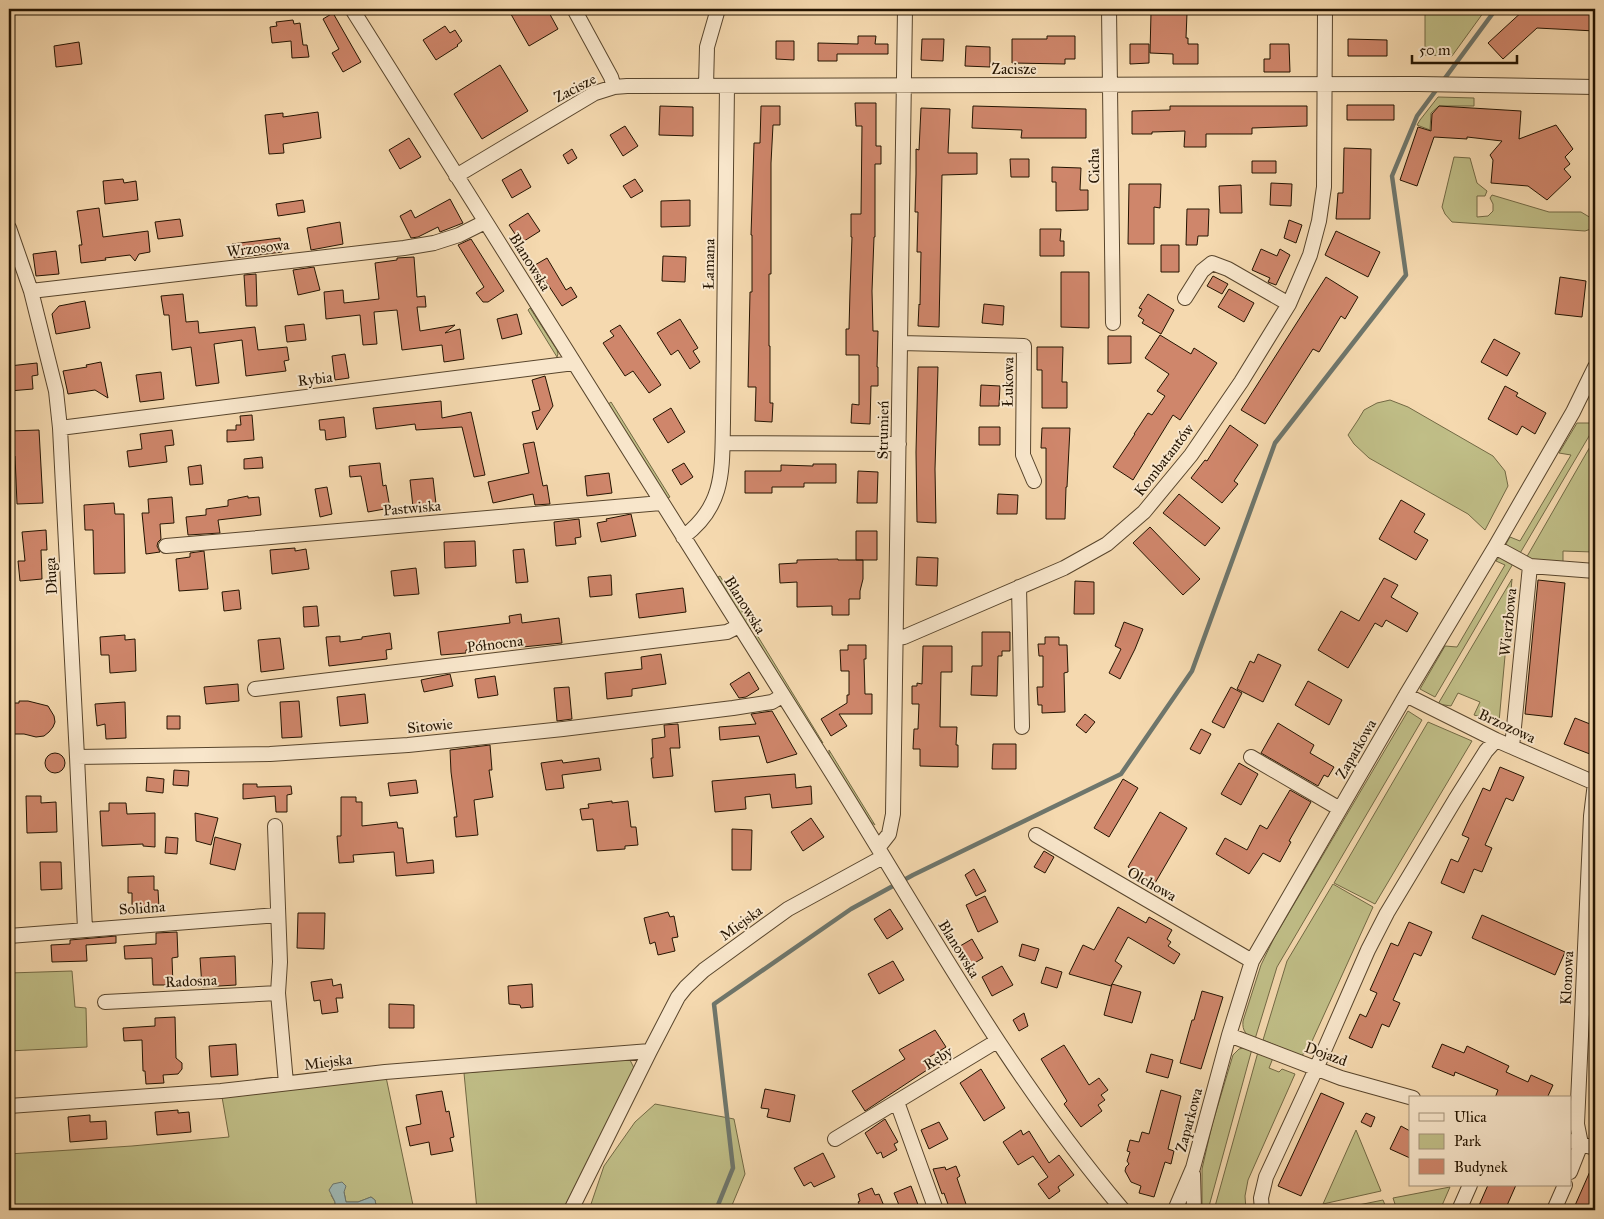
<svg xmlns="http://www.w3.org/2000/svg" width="1604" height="1219" font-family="'IM FELL Great Primer',serif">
<rect width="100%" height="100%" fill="#f5d9af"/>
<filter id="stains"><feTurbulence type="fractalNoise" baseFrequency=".004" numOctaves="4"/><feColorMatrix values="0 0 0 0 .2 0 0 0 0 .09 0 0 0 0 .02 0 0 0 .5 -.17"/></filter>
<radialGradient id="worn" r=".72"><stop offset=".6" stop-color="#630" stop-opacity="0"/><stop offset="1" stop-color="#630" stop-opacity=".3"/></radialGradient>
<path fill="#c0be87" stroke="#726944" d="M1425,9H1486L1452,56L1425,55Z
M1438,97L1474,98V106H1439L1431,113L1430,130L1417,125L1420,120Z
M1454,157L1470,158L1477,183L1487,191L1485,196H1477V217L1488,216L1493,211V204L1490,198L1492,195L1549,212H1581L1591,218L1594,228L1585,231L1452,222L1445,214L1442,207Z
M530,308L557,350L558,354L557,357L528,310Z
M1390,400L1408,407L1493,456L1505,471L1508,486L1485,530L1468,514L1369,458L1354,444L1348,435L1358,420L1364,410L1377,403Z
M611,402L670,497L666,499L607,405Z
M1577,423H1595V426L1519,555L1506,547V544L1510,537L1520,541L1571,455L1559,453Z
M1595,438V526L1593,552L1563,551V562L1525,560Z
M1500,556L1514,562L1435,697L1420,689L1445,646L1457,647L1505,565L1496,561Z
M720,576L752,627L750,629L718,577Z
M1512,579L1499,722L1474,715L1480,702L1458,693L1451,706L1438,704Z
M757,635L823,743L818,739L754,638Z
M1408,711L1422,720L1277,967L1255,1039C1246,1035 1242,1031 1243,1021L1261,965L1274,938Z
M1428,722L1472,741L1375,904L1334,883Z
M829,750L875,825L871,822L829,756Z
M1333,884L1373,907L1308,1050L1301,1056L1263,1040L1287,961Z
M72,971L75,1007L86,1008L87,1047L9,1051V973Z
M1247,1047L1252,1049L1208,1210H1202V1169L1212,1125L1233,1055L1239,1049Z
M1258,1052L1273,1058L1269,1068L1279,1072L1282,1069L1295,1074L1248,1180L1245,1196L1246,1210H1214Z
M630,1060L634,1068L563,1210H477L464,1073L584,1062Z
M386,1077L414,1210H377L375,1200L371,1197L358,1202H346L344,1192L331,1195L335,1202L336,1209L335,1210H9V1154L132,1146L229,1137L222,1097Z
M655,1104L734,1119L745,1174L730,1210H589L604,1166L635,1122Z
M1356,1130L1381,1191L1323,1204Z
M1450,1187L1440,1210H1397L1393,1198Z
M1383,1200L1387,1210H1334Z"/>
<path fill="#9fb8b4" stroke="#6e766c" d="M342,1182L346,1186L344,1192L346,1202H358L371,1197L375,1200L377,1210H335V1202L329,1190L333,1184Z"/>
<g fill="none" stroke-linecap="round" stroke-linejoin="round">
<path stroke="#6e766c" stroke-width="4.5" d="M716,1210L733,1168L714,1004L851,909L913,875L1121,774L1192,671L1275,443L1406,275L1392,176L1417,116L1496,9"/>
</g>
<path fill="#cf866b" stroke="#241401" d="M508,9H547L558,29L529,46Z
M1525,9H1575L1595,11V31L1537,28L1503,59L1488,43Z
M333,13L361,62L343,72L332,53L339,49L323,19Z
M1151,13H1187L1186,38H1188V44H1198V64H1173V54L1150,53Z
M293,20L294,24L300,23L303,45H307L309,57L292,58L291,41L272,43L270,27L277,26L276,22Z
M445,26L450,33L455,30L462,41L457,45L458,46L436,60L423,40Z
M858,36H876L875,44H888V54H837V61H818V43L858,44Z
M1047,36H1075V59H1065V64L1012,63V39H1047Z
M922,39H944L943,61L921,60Z
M1348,39L1387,40V56H1348Z
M776,41H794V60L776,59Z
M79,42L82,64L56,67L54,46Z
M1130,44H1149V63L1130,64Z
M1270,44H1289L1290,72H1264V59H1270Z
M966,46L990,47V67L965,66Z
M500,65L528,111L482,139L454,94Z
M855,103H876V146H881V164H875V237H874L872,291L873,331H878L877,367H878V386H871L870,424L851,423L852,404L859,405V355H846V329H849L850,291L852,237H851V214H861L862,126H856Z
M1347,105H1394V120H1347Z
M660,106L693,107V136L659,135Z
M761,106H780V125H773L771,163V274H769V346H770V403H773L772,422L755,421L756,387H748L750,292H752V235H751L754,143H760Z
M973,106L1086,109V138H1021L1022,130L972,128Z
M1170,106H1307V126L1252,128V134H1206V147H1184L1185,131L1152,132V134H1132V111L1170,110Z
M1439,106L1521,111L1519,139L1556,125L1573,149L1565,157L1570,164L1564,169L1571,177L1547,200L1528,186L1491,183L1493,160L1490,155L1502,141L1467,137V139L1434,137L1417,186L1400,180L1418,127L1431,131L1432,114Z
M921,108L950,109L948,153H977V174L942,175L939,327L918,326L919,304L920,305L921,252H917L918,212H915L916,174V149L919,150Z
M318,112L321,138L283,144L284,153L269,154L265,115L283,113V117Z
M625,126L638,146L623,156L610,135Z
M409,138L421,157L400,169L389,150Z
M1344,148L1371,149L1370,219H1336L1338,193H1343Z
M572,149L577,158L568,164L563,155Z
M1010,159H1029V177H1011Z
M1252,161H1276V173H1252Z
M1052,167L1081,168L1080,190H1088V210L1056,211V182H1052Z
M521,169L531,187L512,198L502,180Z
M123,179L124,183L136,181L138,200L105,204L103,181Z
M635,179L643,191L631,198L623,186Z
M1271,183L1292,184L1291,206L1270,205Z
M1129,184H1161L1160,208L1154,207V244H1128Z
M1241,185L1242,213H1220L1219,186Z
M450,199L463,223L440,232L438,227L418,237L411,238L400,216L411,210L415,218Z
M303,200L305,212L278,216L276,204Z
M690,200V226L661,227V201Z
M99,208L103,237L148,231L150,252L139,254L135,261L130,255L105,258L106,260L81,263L79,245H82L77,211Z
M1187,209H1209L1208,236H1198L1197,245H1186Z
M528,213L540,231L521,243L509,225Z
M180,219L183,236L158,239L155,222Z
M1289,220L1302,225L1296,243L1284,238Z
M340,222L343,244L311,250L307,228Z
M1040,229H1061L1060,241H1064V256H1040Z
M1336,231L1380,252L1368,277L1325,255Z
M280,238L282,252L234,258L232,244Z
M471,239L504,291L488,302H483L476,293L484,287L458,245Z
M1161,245H1179V272H1161Z
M1261,249L1277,256L1280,249L1290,255L1276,285L1268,282L1270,278L1252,270Z
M56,251L59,274L36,276L33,254Z
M663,256L686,257L685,282L662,281Z
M414,257L417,297L425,296L426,307H417L420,331L455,325L445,333L460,329L464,359L444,362L442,345L402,350L397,310L374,312L377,344L363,345L360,315L326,319L324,292L343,290L344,303L379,299L375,263L397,260V258Z
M547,258L566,290L571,287L577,297L562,306L535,265Z
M314,267L320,290L298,295L293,270Z
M1061,272H1089V328L1061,327Z
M256,274L257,306H246L244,275Z
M1213,276L1228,284L1222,294L1207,286Z
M1326,277L1358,297L1345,319L1341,316L1319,352L1313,349L1265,424L1241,410Z
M1560,277L1586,281L1582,317L1555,314Z
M1229,289L1254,303L1244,322L1218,307Z
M183,294L186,322L198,321L199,333L255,327L258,350L287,347L289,360L284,361L286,371L246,376L242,340L214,344L219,383L196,386L191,347L172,350L169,315H164L161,296Z
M1148,294L1174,310L1161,334L1142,323L1144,320L1138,316L1142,309L1139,308Z
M85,301L90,328L56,334L52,314L59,306Z
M984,304L1004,306L1003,325L982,323Z
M517,314L522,334L502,339L497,319Z
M680,319L698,348L693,351L700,362L690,369L678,350L671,355L657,333Z
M304,324L306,340L287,342L285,326Z
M620,325L661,385L649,393L633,371L625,376L603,343L614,336L610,331Z
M1160,335L1191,354L1194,348L1217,363L1180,420L1173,415L1133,480L1113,467L1135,434H1134L1148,413L1152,415L1165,396L1157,391L1169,374L1145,358Z
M1108,336H1131V363L1108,364Z
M1494,339L1520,353L1507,376L1481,362Z
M1037,347H1063L1062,382H1067V408H1042V370H1037Z
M345,354L349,378L335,380L332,356Z
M101,362L108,398L95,390L68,394L63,371L87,367L86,365Z
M37,363L38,375L32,376L33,389L9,391V366Z
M918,367H938L935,469L936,523L917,522L916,452Z
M161,372L164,399L140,402L136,375Z
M545,376L553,406L537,430L532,412L540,410L532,380Z
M981,385L1000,386L999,406H980Z
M1505,386L1518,393L1516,396L1546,413L1535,434L1522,426L1517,435L1488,419Z
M441,401L442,418L471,412L485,475L474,477L462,427L416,430L415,424L376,429L373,408Z
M671,408L685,432L668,443L653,419Z
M252,415L254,440L227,442V430H236V425H241L240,416Z
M344,417L346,437L326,440L325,430H320L319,420Z
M1230,425L1258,445L1234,481L1238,484L1222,503L1191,478L1205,460L1207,461Z
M979,427H1000V445H979Z
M1042,428H1070L1067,487H1066L1065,519H1046V448H1041Z
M39,430L43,503L17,504L15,456H11L10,431Z
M172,430L174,445L165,446L167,462L129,467L127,451L142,449L140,434Z
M534,442L543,486L547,485L550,504L535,505L533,494L493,503L488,482L529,473L523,444Z
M262,457L263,468L244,469V459Z
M380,463L383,486L386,485L390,508L368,512L361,476L350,477L349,466Z
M684,463L693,477L681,485L672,470Z
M813,464H836V483H804V487H772V493H745V471H781V465L813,466Z
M201,465L203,484L190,485L188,467Z
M858,471L878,472L877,503H857Z
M609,473L612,493L587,496L585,476Z
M433,478L436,504L413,507L410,480Z
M327,487L332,514L320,517L315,489Z
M998,494L1018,495L1017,514H997Z
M1179,494L1220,528L1205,546L1163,513Z
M248,496V498L259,497L261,515L218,520L220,533L188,535L186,517L206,515V509L228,506V500Z
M172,497L174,523L160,524L161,539L158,542L157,546L160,552L146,554L142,513H149L148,499Z
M1401,500L1425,514L1414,532L1428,540L1416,560L1379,539Z
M114,503L115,514H124L125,573L94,574L93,530H85L84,505Z
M631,514L636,536L601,542L597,523L607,521L606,519Z
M579,519L581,537L575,538L576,544L556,546L554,522Z
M1150,527L1200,579L1183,595L1133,543Z
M46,530L47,550H41L42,579L20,581L18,561H25L22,532Z
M856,531H877V560H856Z
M475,541L476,566L445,568L444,542Z
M295,548V551L306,549L309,569L272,574L270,550Z
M524,549L528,582L516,583L513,550Z
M204,551L208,589L179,591L176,559L190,557V553Z
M917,557L938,558L937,586L916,585Z
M838,559V560H863V579L860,591V599H849V615H832V606L797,607V582L780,583L779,564L797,563V560Z
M416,568L419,594L394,596L391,571Z
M611,575L612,595L590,597L588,577Z
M1384,578L1398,585L1391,597L1418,613L1407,632L1386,620L1382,627L1375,623L1348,668L1318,650L1341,611L1359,621Z
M1538,580L1565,583L1552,717L1525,714Z
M1075,581L1094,582V614H1074Z
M683,588L686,612L639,618L636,594Z
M239,590L241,609L224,611L222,592Z
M317,606L319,626L304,627L303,607Z
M521,614L522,623L559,618L562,643L513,648L512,645L466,650V653L441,655L438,632L510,623L509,616Z
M1124,622L1143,629L1135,649L1120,679L1109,673L1121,649L1115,646Z
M982,632H1010V651H1002V656H998L997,696L971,695L972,666H982Z
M390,633L392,649L386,650L387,659L329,666L326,637L340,636V642L362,639V637Z
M125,635V640L135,639L136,671L110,673L109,655H101L100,637Z
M1045,637H1059V645H1067L1068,672L1064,673L1065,712L1042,713V705H1038L1037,687H1043V656H1039L1038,644H1045Z
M280,638L284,669L261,672L258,640Z
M848,645H866V659H864L865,694H872V714H839L847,726L831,736L821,719L847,703V695H849V671H841L840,650H848Z
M923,646H952V672H941L940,727H957L956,745H958V767L920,766V749H913L914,729H918L919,704H912V686H917V683L922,684Z
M661,654L666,684L632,689V696L607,699L605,673L642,669L641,657Z
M1258,654L1281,665L1263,702L1237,689L1250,661L1254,663Z
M749,672L759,689L746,697L739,698L730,684Z
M450,674L453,686L424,692L421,680Z
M495,676L498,695L478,698L475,679Z
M1308,681L1342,700L1329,725L1295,705Z
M238,684L239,701L206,704L204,687Z
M569,687L572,719L557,721L554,688Z
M1231,687L1242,693L1224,728L1212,722Z
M365,694L368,723L340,726L337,697Z
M19,701H28L48,706L54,716L55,722L53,727L49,732L44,736L36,737L24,734H9V703H19Z
M299,701L302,737L282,738L280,702Z
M125,702L126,738L106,739L105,724L97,726L95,704Z
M772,711L797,754L767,763L759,736L720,740L719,727L756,724L751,714Z
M1085,714L1095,722L1086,733L1076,725Z
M167,716H180V729H167Z
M1575,718L1595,726V756L1564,744Z
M1278,723L1314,745L1310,753L1334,767L1328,777L1324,775L1318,786L1261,753Z
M678,724L680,748H670L673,776L653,778L651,758H653L652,739L665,737L664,725Z
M1201,729L1211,734L1200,754L1190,749Z
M993,744H1016V769H992Z
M490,745L492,770H489L493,797L474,800L478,835L456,837L454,817H457L451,772L450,750Z
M45 763a10 10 0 1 1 20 0a10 10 0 1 1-20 0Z
M599,758L601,770L562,775L564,788L546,790L541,763L562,760L563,763Z
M1239,763L1258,774L1241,805L1221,794Z
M1500,767L1524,777L1513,801L1506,798L1485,845L1492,848L1482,872L1474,869L1464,893L1441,883L1451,859L1458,862L1469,838L1462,835L1483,788L1490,791Z
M174,770L189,771L188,786L173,785Z
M795,774L796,788L811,786L812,804L772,808L770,794L745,797L746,809L715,812L712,781Z
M147,777L164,779L163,793L146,791Z
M1123,779L1138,788L1109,837L1094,828Z
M416,780L418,793L390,796L388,783Z
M243,784H257V787L291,786L292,794L287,795V812H276L275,796L243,799Z
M1290,790L1311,802L1289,841L1291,842L1280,862L1263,853L1249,874L1216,854L1225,838L1247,850L1260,825L1267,829Z
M26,796H41V803L56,802L57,832L27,833Z
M341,797H356V802H362V826L397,822L398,828H403L407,863L433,860L434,873L396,876L394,852L353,855L354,862L339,863L337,836H341Z
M612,801V803L628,801L631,827H636L638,845L625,846V849L597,851L593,819L582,820L580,809L589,808L588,804Z
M109,803H126L127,814L155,813V847L143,846V844L102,846L100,811H109Z
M1160,812L1187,828L1155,883L1128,867Z
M195,813L218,818L211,845L196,841Z
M811,818L824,837L803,851L791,832Z
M732,829L752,830L751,870H732Z
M166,837L178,838L177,854L165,853Z
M215,837L241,844L235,870L210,864Z
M1044,851L1054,857L1045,873L1034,867Z
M40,862H61L62,889L41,890Z
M974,869L986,891L976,896L965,875Z
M154,876V890H158L159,908L132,910V893H128V877Z
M985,896L998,922L978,932L966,905Z
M1118,907L1146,923L1149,917L1172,930L1167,939L1171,942L1168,946L1180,954L1174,964L1128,937L1115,961L1122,966L1111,986L1069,974L1083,945L1094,950Z
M890,909L903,929L887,939L874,919Z
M668,912L670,917L674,916L678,937L672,938L675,951L658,955L655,942L650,944L644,918Z
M298,913H325L324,949L297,948Z
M1482,915L1565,952L1555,975L1472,938Z
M1409,922L1432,932L1421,956L1414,953L1393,1000L1400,1003L1389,1027L1382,1024L1372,1048L1349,1038L1360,1014L1366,1017L1377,993L1370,990L1391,943L1398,946Z
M177,932L178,957L172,958L173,985H153L152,958L125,959L124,946L156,944V933Z
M116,936V943L86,945L87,961L52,962L51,945L70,944V940Z
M972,939L983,958L966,968L955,949Z
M1022,944L1039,949L1035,961L1019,956Z
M235,956L236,985L202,987L200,958Z
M893,961L904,980L879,994L868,974Z
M1002,966L1013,985L992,996L982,977Z
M1046,967L1062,972L1057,988L1041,983Z
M332,979L333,986L341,984L343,998H336L338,1012L322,1014L320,1000L314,1001L311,982Z
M532,984L533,1007L521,1008L520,1005L509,1004L508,986Z
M1112,984L1141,992L1132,1023L1104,1015Z
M1202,991L1223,997L1201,1069L1180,1063L1192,1020H1194Z
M389,1004L414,1005V1028H389Z
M1024,1013L1028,1026L1019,1031L1013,1020Z
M175,1017L176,1058L182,1063V1069L178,1074L163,1075L164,1083L146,1084L145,1071H143L142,1040L124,1041L123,1028L155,1026V1018Z
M935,1030L946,1047L925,1060L930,1068L865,1111L852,1091L905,1059L899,1050Z
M236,1044L238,1075L211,1077L209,1046Z
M1442,1044L1464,1053L1467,1046L1509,1066L1506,1072L1528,1082L1531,1075L1553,1085L1547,1098H1495L1498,1090L1455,1072L1454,1076L1432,1067Z
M1064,1045L1089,1085L1099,1078L1108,1090L1101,1095L1105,1100L1098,1105L1102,1111L1081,1127L1064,1104L1067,1101L1041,1059Z
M1151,1054L1173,1060L1168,1078L1146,1072Z
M981,1069L1005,1108L984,1121L960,1083Z
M765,1089L795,1095L790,1122L767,1117L769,1109L761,1108Z
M1161,1090L1181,1096L1168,1149L1174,1151L1171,1164L1165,1162L1154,1197L1139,1193L1141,1186L1131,1182L1125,1171L1126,1167L1129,1164L1127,1161L1130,1152L1127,1151L1130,1140L1139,1142L1142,1132L1149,1134Z
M442,1091L446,1112L449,1111L454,1137L450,1138L453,1151L431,1155L429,1142L410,1146L406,1127L421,1124L416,1095Z
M1321,1093L1344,1103L1301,1196L1278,1186Z
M178,1110V1113L189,1112L191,1132L157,1135L155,1112Z
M1366,1113L1375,1117L1371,1127L1361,1122Z
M90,1115V1122L106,1121L107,1139L70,1142L68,1117Z
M885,1119L898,1142L894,1144L897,1150L883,1158L881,1152L877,1154L865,1133Z
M939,1122L948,1139L929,1149L921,1130Z
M1401,1126L1410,1131V1158L1390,1149Z
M1021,1130L1023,1135L1029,1131L1049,1163L1059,1155L1074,1175L1058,1187L1060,1191L1049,1199L1038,1184L1048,1177L1033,1156L1018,1165L1003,1142Z
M823,1153L835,1177L814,1187L811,1182L804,1186L794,1168Z
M1595,1160V1210H1573Z
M956,1166L960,1176L957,1178L968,1210H950L944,1193L942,1194L933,1169L945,1167L946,1170Z
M1488,1185H1516L1505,1210H1477Z
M911,1186L920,1210H901L894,1193Z
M872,1188L875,1195L879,1194L884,1206L873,1210H862L858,1202L860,1201L858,1194Z"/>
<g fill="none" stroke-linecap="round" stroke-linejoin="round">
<g stroke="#58452c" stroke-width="16">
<path id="minor" d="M352,9C511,260 667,512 825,762C921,914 1006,1073 1123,1210
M574,9L611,77L614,87
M1109,9L1113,323
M706,86L707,47L718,9
M456,176L595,93L614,87L627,86L1418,84L1595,87
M9,228L31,291L56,391L60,428L77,757L85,929
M31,291L404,248L434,243L459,235L485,222
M1185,298L1202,271L1212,263L1228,269L1289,304
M900,343L1024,346L1023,455L1034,481
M60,428L574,363
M723,443L899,444
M683,537C725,506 722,470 723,422L727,86
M166,546L661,503
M1495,547L1530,566
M1019,587L1022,727
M897,638L904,637L1064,568L1107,544L1144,512L1191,455L1241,382L1289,304L1310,255L1319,221L1324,187L1325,9
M255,689L727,632L739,626
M1406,695L1496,740L1595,783
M1512,747L1530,566L1595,571
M77,757L270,754L408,745L563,729L733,708L772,702L782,696
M1251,757L1340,809
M275,826L280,962L278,993L286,1083
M1036,835L1252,961
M878,848L889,834L893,814L905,9
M9,936L278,915
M105,1002L278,993
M1229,1035L1341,1078L1413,1098
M897,1102L936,1210
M9,1106L221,1091L385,1072L650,1051
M835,1139L997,1041
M1570,1141L1595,1148
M1570,1172L1581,1144L1577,1124L1591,816L1595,783
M1193,1174L1194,1210
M571,1210L650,1051L678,997L686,987L704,970L788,909L883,857
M1175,1210L1193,1168L1229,1035L1252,961L1406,695L1495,547L1573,412L1595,367
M1262,1210L1261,1198L1266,1177L1316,1069L1368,950L1387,913L1455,800L1486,751L1496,740
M1459,1210L1470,1185
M1554,1210L1565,1185"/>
</g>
<use href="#minor" stroke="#f8e6cb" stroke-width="14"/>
</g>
<g text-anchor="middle" stroke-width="4" stroke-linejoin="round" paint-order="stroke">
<g font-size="15" fill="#241401" stroke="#f8e6cb">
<text x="1014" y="74">Zacisze</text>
<text transform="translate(575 88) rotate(-27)" y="5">Zacisze</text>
<text transform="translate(1094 166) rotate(-91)" y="5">Cicha</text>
<text transform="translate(258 248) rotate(-7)" y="5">Wrzosowa</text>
<text transform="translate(530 262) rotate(58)" y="5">Blanowska</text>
<text transform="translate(709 264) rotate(-89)" y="5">Łamana</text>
<text transform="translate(315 379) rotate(-7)" y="5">Rybia</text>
<text transform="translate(1008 382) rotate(-89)" y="5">Łukowa</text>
<text transform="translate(883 430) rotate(-89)" y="5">Strumień</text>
<text transform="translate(1164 460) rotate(-52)" y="5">Kombatantów</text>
<text transform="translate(412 508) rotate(-5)" y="5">Pastwiska</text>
<text transform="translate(51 576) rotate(-93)" y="5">Długa</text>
<text transform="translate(745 605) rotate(58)" y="5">Blanowska</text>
<text transform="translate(1508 622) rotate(-84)" y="5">Wierzbowa</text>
<text transform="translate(495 644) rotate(-7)" y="5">Północna</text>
<text transform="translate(430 726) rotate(-6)" y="5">Sitowie</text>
<text transform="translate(1507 726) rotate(25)" y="5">Brzozowa</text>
<text transform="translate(1356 749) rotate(-60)" y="5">Zaparkowa</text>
<text transform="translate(1152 884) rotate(30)" y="5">Olchowa</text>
<text transform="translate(142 908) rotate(-4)" y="5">Solidna</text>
<text transform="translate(741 923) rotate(-36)" y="5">Miejska</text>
<text transform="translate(959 949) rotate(58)" y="5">Blanowska</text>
<text transform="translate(1567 978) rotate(-87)" y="5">Klonowa</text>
<text transform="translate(191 981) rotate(-3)" y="5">Radosna</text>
<text transform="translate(1326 1054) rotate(20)" y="5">Dojazd</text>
<text transform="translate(938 1058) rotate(-32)" y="5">Ręby</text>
<text transform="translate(328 1062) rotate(-7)" y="5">Miejska</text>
<text transform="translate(1189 1120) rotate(-75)" y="5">Zaparkowa</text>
</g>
</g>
<rect width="1604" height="1219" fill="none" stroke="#f5d9af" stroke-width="30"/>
<rect x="10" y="10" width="1584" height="1199" fill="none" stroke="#241401" stroke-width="2.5"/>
<rect x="15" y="15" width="1574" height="1189" fill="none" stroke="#241401"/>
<rect x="1409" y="1096" width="162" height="90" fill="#f8e6cb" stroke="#a3927a"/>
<rect x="1419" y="1113" width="25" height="8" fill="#f8e6cb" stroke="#a3927a"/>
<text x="1454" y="1122" font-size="15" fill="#241401">Ulica</text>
<rect x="1419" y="1134" width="25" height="15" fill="#c0be87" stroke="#a3927a"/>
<text x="1454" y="1146" font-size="15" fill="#241401">Park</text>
<rect x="1419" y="1159" width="25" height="15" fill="#cf866b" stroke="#a3927a"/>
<text x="1454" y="1172" font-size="15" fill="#241401">Budynek</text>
<path d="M1412 55v8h105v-8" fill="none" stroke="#241401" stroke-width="2.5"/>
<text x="1419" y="55" font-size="15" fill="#241401" stroke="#f8e6cb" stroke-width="4" paint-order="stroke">50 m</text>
<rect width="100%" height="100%" filter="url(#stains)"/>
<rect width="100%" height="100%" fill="url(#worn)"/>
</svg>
